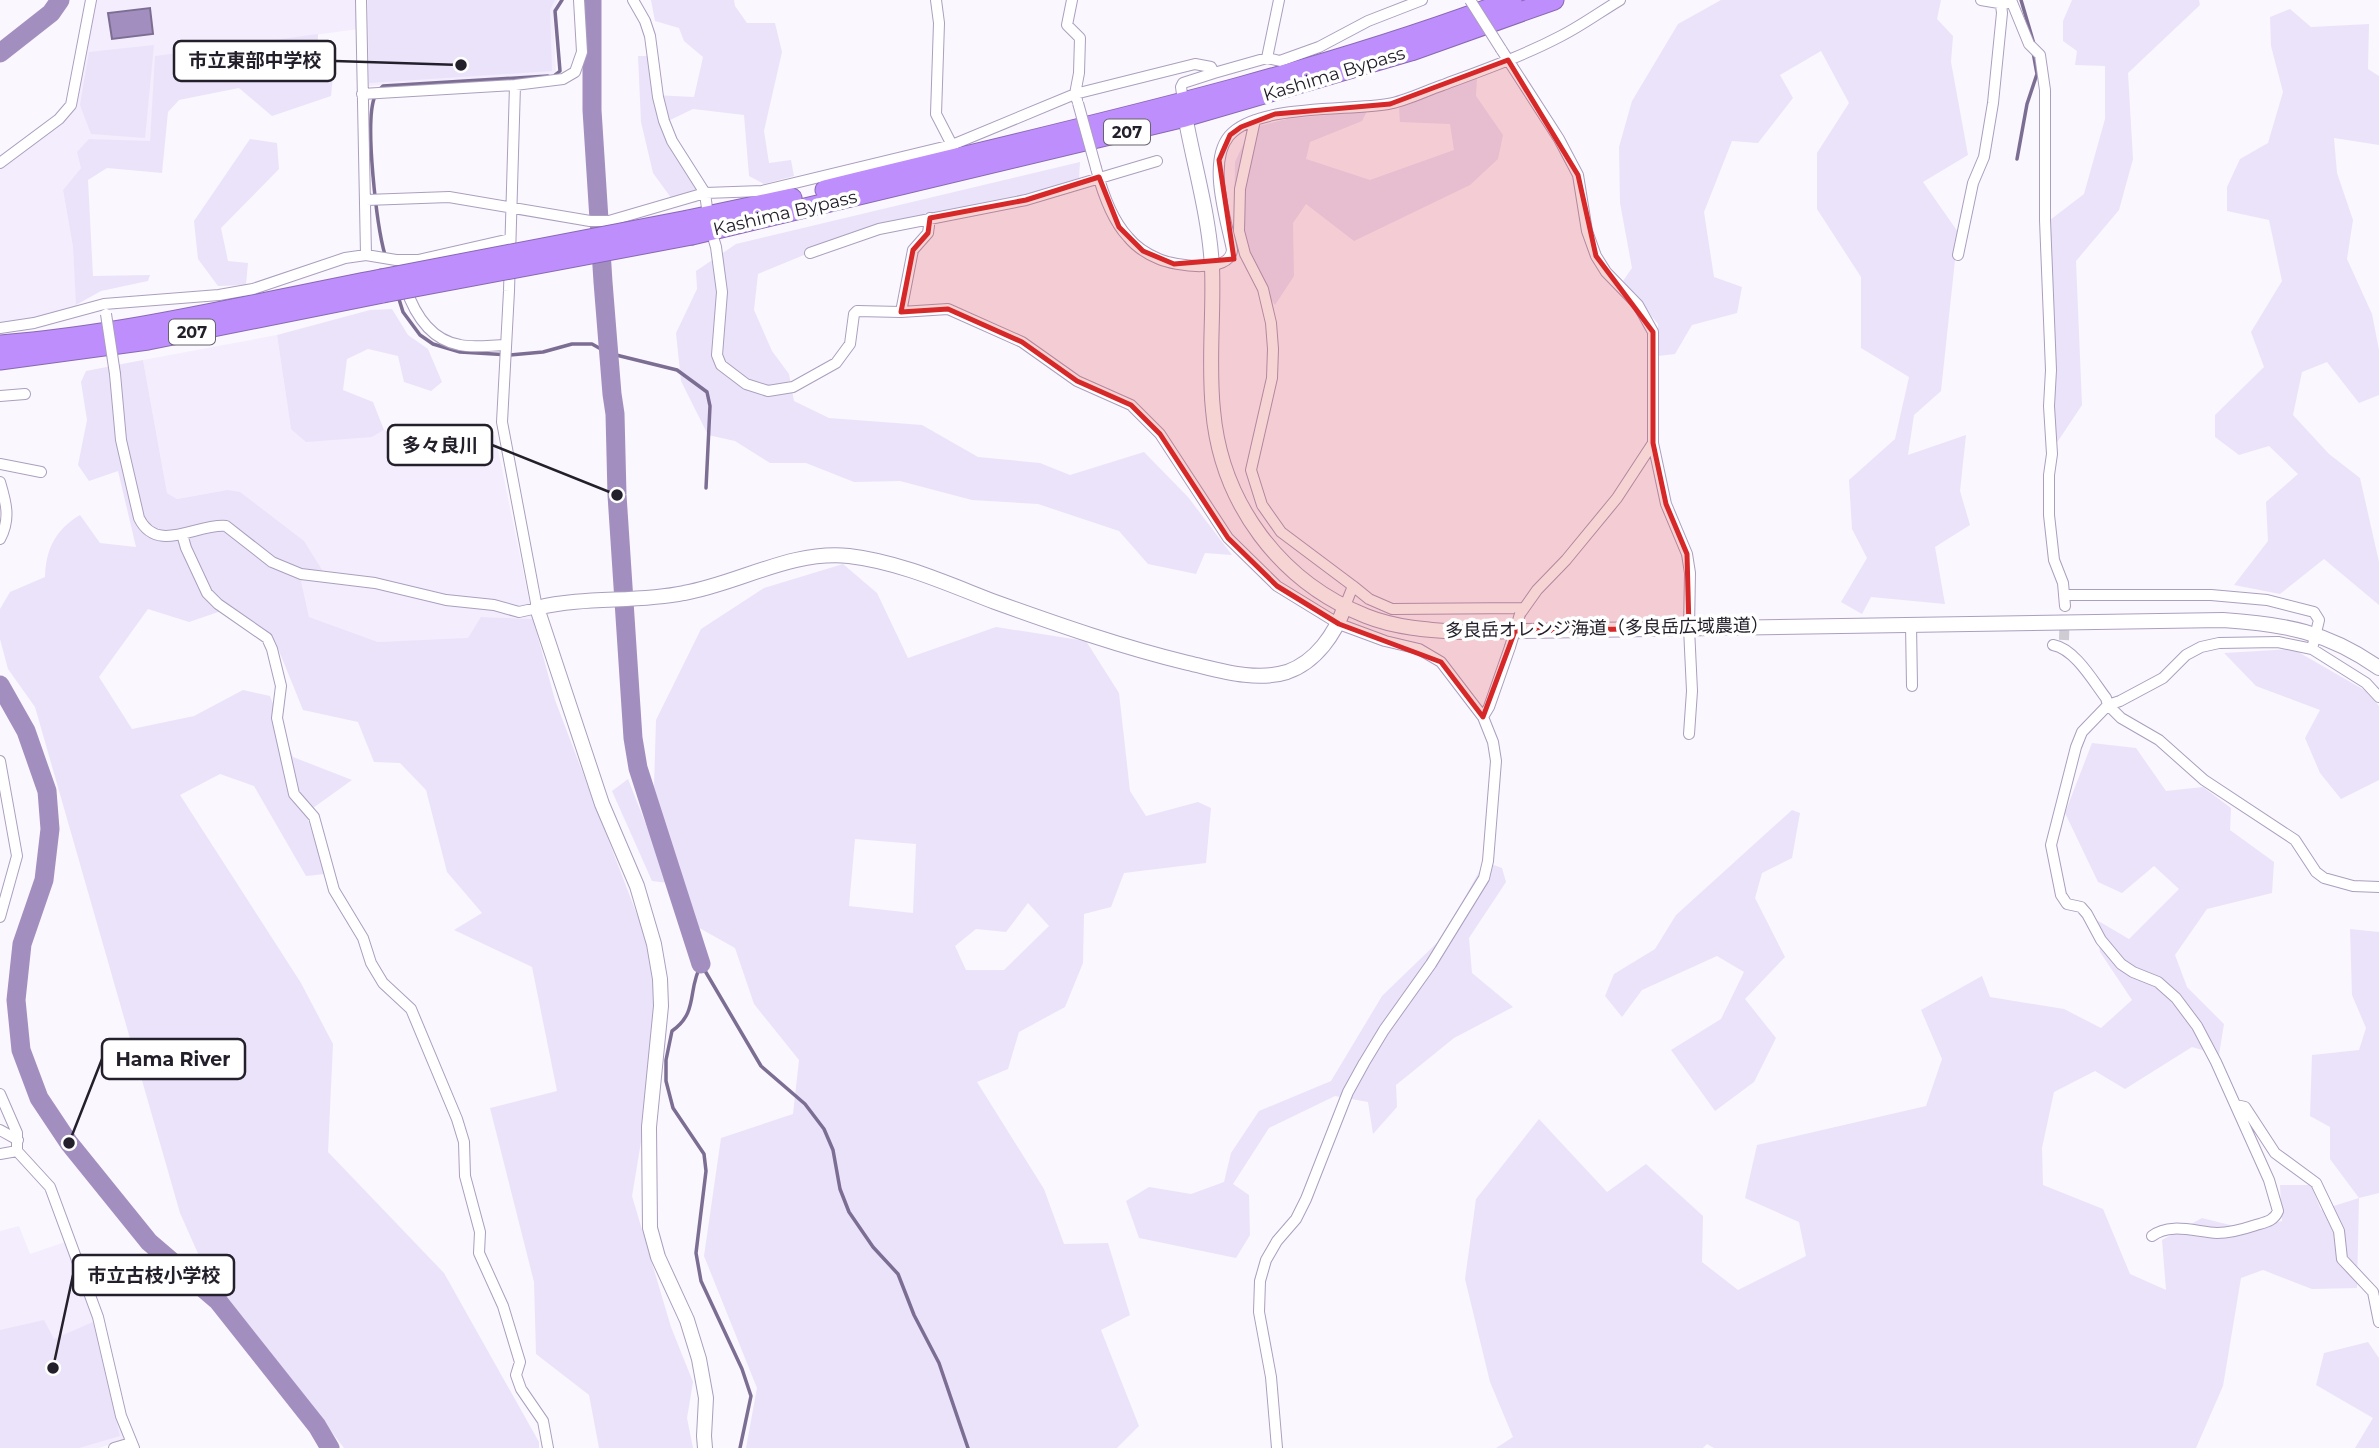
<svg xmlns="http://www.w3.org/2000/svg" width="2379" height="1448" font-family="Montserrat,'Noto Sans JP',sans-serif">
<rect width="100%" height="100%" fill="#faf7fe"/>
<path fill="#f3edfd" d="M95,0H558L553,11L556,74L366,86V28L156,56L150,142L89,139L81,168L63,190L73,247L77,315L32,329L0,333V161L47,124L76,105Z
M277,335L291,429L372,437L384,430L495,435L533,619L482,617L469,639L378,642L309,617L301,581L323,574L227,490L177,499L167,493L143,360Z
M19,1226L30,1254L65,1242L95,1318L124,1440L99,1448H0V1231Z"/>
<path fill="#ebe3fa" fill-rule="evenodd" d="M368,0H555L550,10L552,71L369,83Z
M651,0H734L735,6L747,23H775L782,52L764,131L769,163L791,160L794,176L764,184L749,176L744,115L693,109L668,121L697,176V202L677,206L653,173L641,122L638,56H650L654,95L694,97L703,57L684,41L679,28L655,21Z
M1721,0H1941L1937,19L1953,36L1951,62L1968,155L1923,182L1958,232L1941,391L1914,415L1908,455L1966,435L1960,491L1970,525L1935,547L1945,604L1871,597L1862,614L1841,602L1867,558L1852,529L1849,480L1895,439L1909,377L1861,348V277L1817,209V153L1849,103L1821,51L1780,75L1793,98L1758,143L1732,141L1704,212L1714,277L1742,287L1737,313L1692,325L1675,354L1658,356V324L1623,281L1632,268L1620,203L1619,147L1632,101L1678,24Z
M2072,0H2199L2200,5L2128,73L2133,159L2119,210L2076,261L2082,405L2054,447L2050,220L2084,194L2105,119V66L2075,65L2077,51L2063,41V21Z
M2290,9L2311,27L2369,24L2368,69L2379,76V145L2334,138L2337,173L2353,220L2347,259L2372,314L2379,350V395L2359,403L2327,362L2302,372L2293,415L2329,454L2360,478L2379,562V605L2324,559L2280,594L2234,585L2268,541L2266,502L2298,474L2269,446L2239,455L2215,437V415L2264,367L2251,332L2282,281L2269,220L2227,211V187L2240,159L2268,143L2283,92L2271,46L2270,17Z
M318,34L317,67L333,76L331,96L272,116L239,88L179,100L168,112L162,173L107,168L88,180L93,276L150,275L148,281L101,291L76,305L73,247L63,190L81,168L77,152L89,139L150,141L155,56Z
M154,45L145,138L91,134L80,105L89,52Z
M1477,77L1476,96L1503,135L1498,159L1470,185L1354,241L1306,204L1293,223L1294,276L1275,305L1246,266L1234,224L1235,162L1251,128L1287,119L1367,111L1362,121L1310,142L1306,159L1370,180L1454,150L1450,124L1400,122L1399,108Z
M250,139L277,143L279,169L221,228L228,261L248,263L246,285L218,286L198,259L194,221Z
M1080,162L1079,179L1026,205L850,236L758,274L754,310L772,351L789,374L794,401L829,418L922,425L978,457L1040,463L1070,475L1144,452L1188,497L1232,555L1205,553L1196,574L1148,564L1119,531L1038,504L972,500L900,481L854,482L806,463H770L735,441L708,435L681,381L676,333L697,289L696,271L736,244Z
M392,309L408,335L428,349L442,382L431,391L404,382L398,356L368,349L347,359L343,390L373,402L384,430L372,437L306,442L291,429L277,335L370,310Z
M143,360L167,493L177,499L227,490L240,492L304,541L324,573L301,581L309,617L378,642L468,638L481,617L533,619L555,700L660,975L644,1124L632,1196L671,1327L693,1382L687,1418L693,1448H599L589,1395L536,1354L534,1282L490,1108L557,1091L532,967L454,930L482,913L447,872L426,790L400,763L374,762L358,722L303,710L275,641L230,608L189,622L148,609L99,677L132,729L194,716L243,690L270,696L293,757L352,780L306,813L325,874L306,876L254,786L220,774L180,795L301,983L333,1044L328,1152L444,1273L539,1442V1448H344L204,1267L180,1213L35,707L8,669L0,639V609L10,592L45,577C46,549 55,530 80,515L100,543L136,547L118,471L89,481L78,465L87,420L81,382L86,371Z
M843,564L877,593L908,658L996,627L1086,641L1119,693L1130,791L1146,816L1198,802L1211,808L1206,863L1124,873L1111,907L1084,914L1083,963L1065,1007L1019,1032L1008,1069L977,1082L1044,1189L1064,1244L1108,1243L1130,1315L1101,1330L1139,1426L1117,1448H746L757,1388L704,1256L721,1138L793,1114L799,1060L754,1004L735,948L694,925L654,787L656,720L701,629L764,588ZM855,839L916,844L913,913L849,906ZM1028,903L1049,926L1004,970H966L955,946L976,929L1006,932Z
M2293,649L2366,691L2379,706V780L2341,799L2320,773L2305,738L2320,710L2256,686L2224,653Z
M2092,743L2136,748L2166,791L2203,787L2231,808L2230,830L2274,862L2272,893L2207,909L2175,955L2187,987L2224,1024L2219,1055L2192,1047L2125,1089L2095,1071L2054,1092L2042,1148L2043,1185L2103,1209L2130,1274L2166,1290L2162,1240L2202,1218L2250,1230L2282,1221L2280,1185H2311L2321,1210L2359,1198L2330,1159V1127L2310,1116L2312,1055L2359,1050L2366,1028L2352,995L2350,929L2379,932V1193L2359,1198L2357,1288L2312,1289L2263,1270L2241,1278L2223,1386L2196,1448H1714L1707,1444L1703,1448H1496L1513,1437L1490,1382L1465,1279L1476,1199L1539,1119L1607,1192L1646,1164L1703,1216L1702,1262L1738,1290L1806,1256L1799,1222L1745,1198L1757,1145L1926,1106L1942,1059L1921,1010L1982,976L1990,997L2064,1009L2101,1028L2132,1000L2100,952L2095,919L2129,939L2179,889L2154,866L2122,893L2098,882L2065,813Z
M628,779L669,883L652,881L612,791Z
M1792,810L1800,813L1792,858L1762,873L1755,898L1785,957L1745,999L1776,1038L1754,1082L1715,1111L1671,1050L1721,1019L1744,972L1717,956L1642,990L1622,1017L1605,996L1614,974L1655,949L1676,915Z
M1491,864L1502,868L1506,882L1469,938L1472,973L1513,1007L1454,1038L1396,1085L1397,1107L1373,1134L1368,1102L1335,1096L1269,1128L1233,1184L1249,1195L1250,1235L1236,1258L1139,1238L1126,1201L1149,1187L1191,1194L1224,1182L1231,1153L1259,1111L1331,1081L1382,996L1443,937L1480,870Z
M44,1320L54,1339L93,1322L120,1436L79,1448H0V1330Z
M2368,1342L2379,1358V1448H2355L2373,1418L2316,1385L2324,1353Z"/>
<path fill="#a28fbf" stroke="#7c6e93" stroke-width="2" d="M150,8L153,34L112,39L108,13Z"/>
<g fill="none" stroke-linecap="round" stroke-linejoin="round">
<path stroke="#7c6e93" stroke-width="3.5" d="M2021,0L2034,44
M555,75L560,71L555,11L562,0
M379,90L383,86L548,76
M375,96C364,121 377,227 385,255
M2017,159L2027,104L2037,74L2033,52
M398,296L403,312L420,335L433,344L460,352L510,355L543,352L572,344H592L608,353L677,370L707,392L710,406L706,488
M701,964L761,1066L805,1104L824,1129L833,1150L840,1189L849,1212L873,1247L898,1274L914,1315L939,1363L968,1448
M701,965C687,990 699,1012 672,1031L666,1060V1081L673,1108L704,1154L706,1171L696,1253L701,1281L742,1369L751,1396L740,1448"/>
<path stroke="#a28fbf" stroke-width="19" d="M592,0V110L603,282L612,394L615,414L617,495L633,738L638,768L701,964
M0,53L51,13L60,0
M0,685L26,731L47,791L50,829L44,880L22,944L16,1000L21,1050L39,1098L69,1143L149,1242L218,1301L317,1426L330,1448"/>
<path stroke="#cfccd4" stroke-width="10" stroke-dasharray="10 5" stroke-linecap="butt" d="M2064,640L2065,606"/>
<g stroke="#ab9fbe" stroke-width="12">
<path id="street" d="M361,0L366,255
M633,0L645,21L650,36L658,97L664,121L672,141L705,193L708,216
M936,0L939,23L936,114L952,145
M1072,0L1067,25L1080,38L1079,73L1075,94L1077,100
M1981,0L2005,4
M2011,0L2029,44L2040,55L2045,90V220L2051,370L2049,406L2052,454L2049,475V515L2054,560L2063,583L2065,606
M1501,49L1559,139L1578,175L1587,231L1596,256L1606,272L1638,305L1653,332V443L1666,504L1687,554L1690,573L1689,628L1692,691L1689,734
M1267,58L1279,0
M362,94L515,85L563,79L575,72L582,52L579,0
M1183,101L1181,87L1183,83L1214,73
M1255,120L1240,189L1239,231L1245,254L1263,289L1271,323L1273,349L1272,378L1251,470L1262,505L1281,532L1353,586
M0,163L59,119L71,105L91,0
M1096,168C1102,191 1111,219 1128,237C1136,247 1147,254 1159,259C1175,266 1230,274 1232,250C1226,219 1207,163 1229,136C1256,104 1347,111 1388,104C1406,101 1425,91 1443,85C1483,70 1523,56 1561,36C1581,26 1600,12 1620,0
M366,200L449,197L590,221H609L705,193L762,191L952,145L1075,94L1195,64L1211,67L1214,73L1267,58L1280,61L1319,47L1368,21L1422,0
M711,230L716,247L722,292L717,355L721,365L746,384L768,391L793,387L836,363L850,344L854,314L857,311L901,312L948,309L1022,342L1077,381L1131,405L1160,434L1228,538L1277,586L1339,624L1385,641L1419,649L1441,662L1483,717L1493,742L1496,761L1488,861L1484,878L1431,964L1384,1030L1364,1063L1348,1092L1306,1199L1296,1219L1277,1241L1266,1260L1260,1281L1259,1312L1271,1377L1277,1448
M810,253L879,229L1026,200L1157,161
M1958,255L1973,183L1984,157L1993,103L2002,13L2001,5
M405,286C414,313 430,340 460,345C474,348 492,345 506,345
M901,312L913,250L928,233L930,218
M0,328L34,323L104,304L219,295L253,289L345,258L366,255L396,260H418L510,239
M115,374L121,440L139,518C157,555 197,523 226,526L272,562L301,574L375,583L446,600L494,605L519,612L537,608L502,422L509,291L515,85
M0,396L25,394
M0,464L41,472
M0,482C6,502 11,519 0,539
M182,534L186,548L207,593L218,604L267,638L272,649L281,686L277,718L294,794L314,817L334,890L363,938L371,963L383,983L411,1009L457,1119L464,1142L465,1176L480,1232L479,1253L503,1306L520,1362L516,1375L521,1389L543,1421L548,1448
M2065,595H2211L2267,600L2314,612L2319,620L2312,649L2278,642L2219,643L2201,647L2186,655L2163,678L2120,701L2108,705L2082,732L2076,747L2051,845L2061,895L2067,904L2081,907L2087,914L2101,940L2121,964L2133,972L2158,982L2176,998L2197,1026L2216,1062L2269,1180L2278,1211C2274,1221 2266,1222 2256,1225C2244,1229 2231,1233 2217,1233C2196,1232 2170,1222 2152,1236
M1345,606L1353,586L1369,599L1392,609L1523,608
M1520,614L1537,590L1566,560L1617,498L1653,443
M1911,624L1912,686
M2053,645C2075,649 2093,681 2106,698L2108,705L2121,718L2159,740L2204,780L2295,840L2316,872L2324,878L2353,886L2379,887
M2312,649L2366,683L2379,697
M1483,717L1489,707L1510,647
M0,761L17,856L0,917
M0,1094L17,1133V1151
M2236,1105L2245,1107L2275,1153L2316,1183L2339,1231L2342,1259L2373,1292L2379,1322
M0,1130L18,1140
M17,1151L50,1187L98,1317L121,1416L134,1448
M0,1154L17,1151
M114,1448L131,1443"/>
</g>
<g stroke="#ab9fbe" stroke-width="16">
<path id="secondary" d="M1184,110C1193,162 1209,213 1212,267C1214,314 1208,363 1213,410C1221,503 1280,582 1366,616C1396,628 1428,630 1460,632L2223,620C2285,624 2328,632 2379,668
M705,1448L704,1436L706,1398L699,1359L687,1320L658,1257L650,1228L649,1127L661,1006L660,979L654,944L637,886L602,804L537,608C585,596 636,603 684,593C740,583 791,550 849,556C900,562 948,584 995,602C1059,625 1122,647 1188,663C1219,670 1255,682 1287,672C1316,662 1335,634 1345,606"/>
</g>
<g stroke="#8868b3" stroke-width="21">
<path id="highway" d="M825,190C1055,133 1290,84 1512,0
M688,220L792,198
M692,235L1185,117L1411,51L1554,0
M0,345C128,335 255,303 381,279
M0,360L148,340L383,293"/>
</g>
<use href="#street" stroke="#fff" stroke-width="10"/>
<use href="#secondary" stroke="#fff" stroke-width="14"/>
<use href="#highway" stroke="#be8efc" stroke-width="19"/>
<g stroke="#ab9fbe" stroke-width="12" stroke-linecap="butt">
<path id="street-bridge" d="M1470,0L1501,49
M1078,103L1096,168
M106,314L115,374
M1510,647L1520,614"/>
</g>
<g stroke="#8868b3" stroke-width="21" stroke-linecap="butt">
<path id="highway-bridge" d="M381,279L688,220
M383,293L692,235"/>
</g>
<use href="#street-bridge" stroke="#fff" stroke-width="10"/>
<use href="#highway-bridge" stroke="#be8efc" stroke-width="19"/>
</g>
<path fill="#d62828" fill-opacity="0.2" stroke="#d62828" stroke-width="5" stroke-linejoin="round" d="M1508,60L1578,175L1596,256L1653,332V443L1666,504L1687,554L1689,628L1515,631L1483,717L1441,662L1339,624L1277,586L1228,538L1160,434L1131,405L1077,381L1022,342L948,309L901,312L913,250L928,233L930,218L1026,200L1099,177L1119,227L1143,251L1174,264L1234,259L1219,160L1230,135L1241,127L1275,114L1390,104Z"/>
<g text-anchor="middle" stroke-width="7" stroke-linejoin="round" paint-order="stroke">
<g fill="#fff" stroke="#66636b" stroke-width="2">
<rect x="1104" y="119.5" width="46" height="25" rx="5"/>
<rect x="169" y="319.5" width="46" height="25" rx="5"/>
</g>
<g font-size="16" font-weight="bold" fill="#24202b">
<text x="1127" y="138">207</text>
<text x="192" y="338">207</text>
</g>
<g font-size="18" fill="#24202b" stroke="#fff">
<text transform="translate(1334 74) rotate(-17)" y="6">Kashima Bypass</text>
<text transform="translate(785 213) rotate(-13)" y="6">Kashima Bypass</text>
<text transform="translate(1607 628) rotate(-1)" y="6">多良岳オレンジ海道（多良岳広域農道）</text>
</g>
</g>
<path fill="none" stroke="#24202b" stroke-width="2.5" d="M461 65L335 61M617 495L492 445M69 1143L102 1059M53 1368L73 1275"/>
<g fill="#24202b" stroke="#fff" stroke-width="2.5">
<circle cx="461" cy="65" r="7"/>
<circle cx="617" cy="495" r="7"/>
<circle cx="69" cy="1143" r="7"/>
<circle cx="53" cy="1368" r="7"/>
</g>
<g fill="#fff" stroke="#24202b" stroke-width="2.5">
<rect x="174" y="41" width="161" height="40" rx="7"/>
<rect x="388" y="425" width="104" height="40" rx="7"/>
<rect x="102" y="1039" width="143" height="40" rx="7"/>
<rect x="73" y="1255" width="161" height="40" rx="7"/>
</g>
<g font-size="19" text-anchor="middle" font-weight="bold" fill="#24202b">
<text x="255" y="67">市立東部中学校</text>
<text x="440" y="452">多々良川</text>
<text x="173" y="1066">Hama River</text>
<text x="154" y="1282">市立古枝小学校</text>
</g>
</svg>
